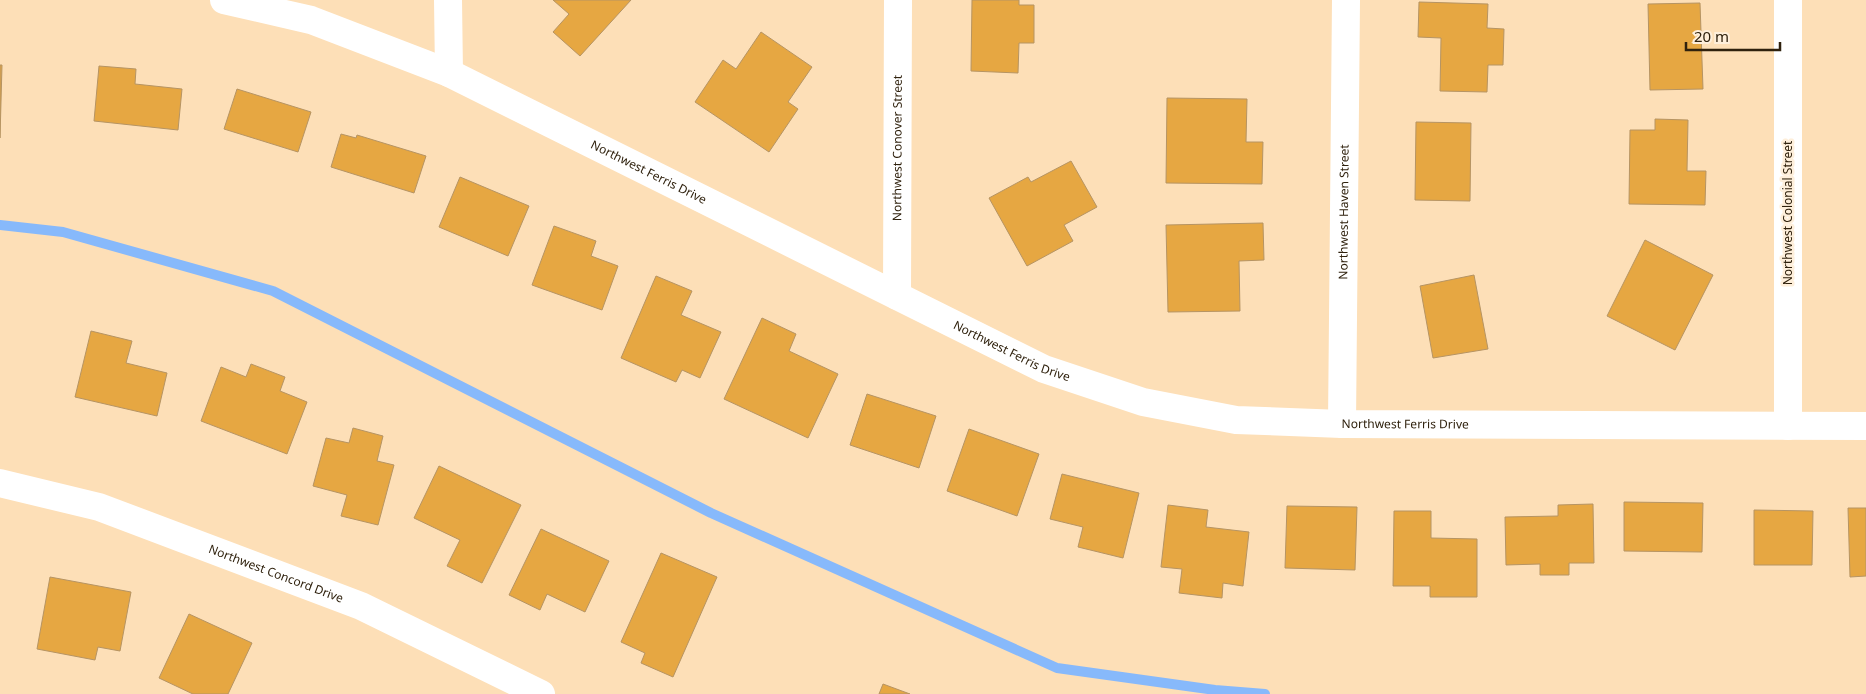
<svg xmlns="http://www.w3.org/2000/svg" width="1866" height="694" font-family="'Noto Sans',sans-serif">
<rect width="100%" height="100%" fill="#fddfb7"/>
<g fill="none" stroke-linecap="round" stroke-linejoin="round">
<path stroke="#87b9fb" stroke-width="10" d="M0,225L63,232L273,291L711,513L1057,668L1215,690L1265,694"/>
</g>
<path fill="#e6a742" stroke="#b69463" d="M553,0H631L580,56L553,32L569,14Z
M972,0H1019V5H1034V43H1019L1018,73L971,71Z
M1419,2L1488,4L1487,28L1504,29L1503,65H1488L1487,92L1440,91L1441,38L1418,37Z
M1700,3L1703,89L1650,90L1648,4Z
M761,32L812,67L788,102L798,109L769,152L695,102L723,60L736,69Z
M0,65H2L0,138Z
M99,66L136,69L135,84L182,89L178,130L94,121Z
M237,89L311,112L298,152L224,129Z
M1167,98L1247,99L1246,142H1263L1262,184L1166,183Z
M1655,119L1688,120L1687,171H1706L1705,205L1629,204L1630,130H1655Z
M1416,122L1471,123L1470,201L1415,200Z
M341,134L356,138L357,135L426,156L414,193L331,167Z
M1071,161L1097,207L1064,225L1073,241L1027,266L989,198L1028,177L1031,182Z
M460,177L529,206L508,256L439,227Z
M1263,223L1264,260L1239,261L1240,311L1168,312L1166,225Z
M554,226L596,241L591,256L618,266L602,310L532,285Z
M1645,240L1713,275L1675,350L1607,316Z
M1474,275L1488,349L1433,358L1420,286Z
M656,276L692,291L681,315L721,332L700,378L682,370L676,382L621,358Z
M762,318L796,334L789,351L838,374L808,438L724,399Z
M91,331L132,341L126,363L167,373L157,416L75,397Z
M251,364L285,377L280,391L307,402L287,454L201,421L221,367L246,377Z
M867,394L936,416L919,468L850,445Z
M353,428L383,436L377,461L394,465L378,525L341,516L347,495L313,486L326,438L349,443Z
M969,429L1039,454L1017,516L947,491Z
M439,466L521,505L482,583L447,566L460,540L414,518Z
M1062,474L1139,493L1123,558L1078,547L1083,527L1050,519Z
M1624,502L1703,503L1702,552L1624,551Z
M1593,504L1594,563H1569V575H1540V564L1506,565L1505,517L1558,516V505Z
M1168,505L1208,510L1206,527L1249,532L1243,586L1223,583L1222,598L1179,593L1182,569L1161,567Z
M1287,506L1357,507L1355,570L1285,568Z
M1848,508H1866V576L1850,577Z
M1754,510L1813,511L1812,565H1754Z
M1394,511H1431V538L1477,539V597H1430V586H1393Z
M541,529L609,561L585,612L547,594L540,610L509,595Z
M661,553L717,577L673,677L641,663L645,653L621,642Z
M50,577L131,592L120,651L98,647L95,660L37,649Z
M189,614L252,643L228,694H193L159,678Z
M883,684L910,694H879Z"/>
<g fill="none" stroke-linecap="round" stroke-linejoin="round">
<g stroke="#fff" stroke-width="28">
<path id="s1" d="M224,0L311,20L449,73L1044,369L1143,402L1236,420L1342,424L1866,426"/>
<path d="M448,0L449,73"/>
<path d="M1788,0V426"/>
<path id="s2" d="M897,296L898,0"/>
<path id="s3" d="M1342,424L1346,0"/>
<path id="s4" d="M0,483L99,507L361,606L541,694"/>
</g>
</g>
<g text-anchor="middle" stroke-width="5" stroke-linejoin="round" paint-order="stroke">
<g font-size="12" fill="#2f210d" stroke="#feefdb">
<text dy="4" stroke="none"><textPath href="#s2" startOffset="148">Northwest Conover Street</textPath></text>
<text dy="4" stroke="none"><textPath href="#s1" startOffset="460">Northwest Ferris Drive</textPath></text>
<text dy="4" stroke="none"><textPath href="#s3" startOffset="212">Northwest Haven Street</textPath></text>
<text transform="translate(1788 213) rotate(-90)" y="4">Northwest Colonial Street</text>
<text dy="4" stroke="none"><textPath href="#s1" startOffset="865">Northwest Ferris Drive</textPath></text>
<text dy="4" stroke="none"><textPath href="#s1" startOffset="1270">Northwest Ferris Drive</textPath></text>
<text dy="4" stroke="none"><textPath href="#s4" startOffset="291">Northwest Concord Drive</textPath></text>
</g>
</g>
<path d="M1686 42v8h94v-8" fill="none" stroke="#2f210d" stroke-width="2.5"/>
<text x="1694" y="42" font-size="15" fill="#2f210d" stroke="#feefdb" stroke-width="4" paint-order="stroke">20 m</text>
</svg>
